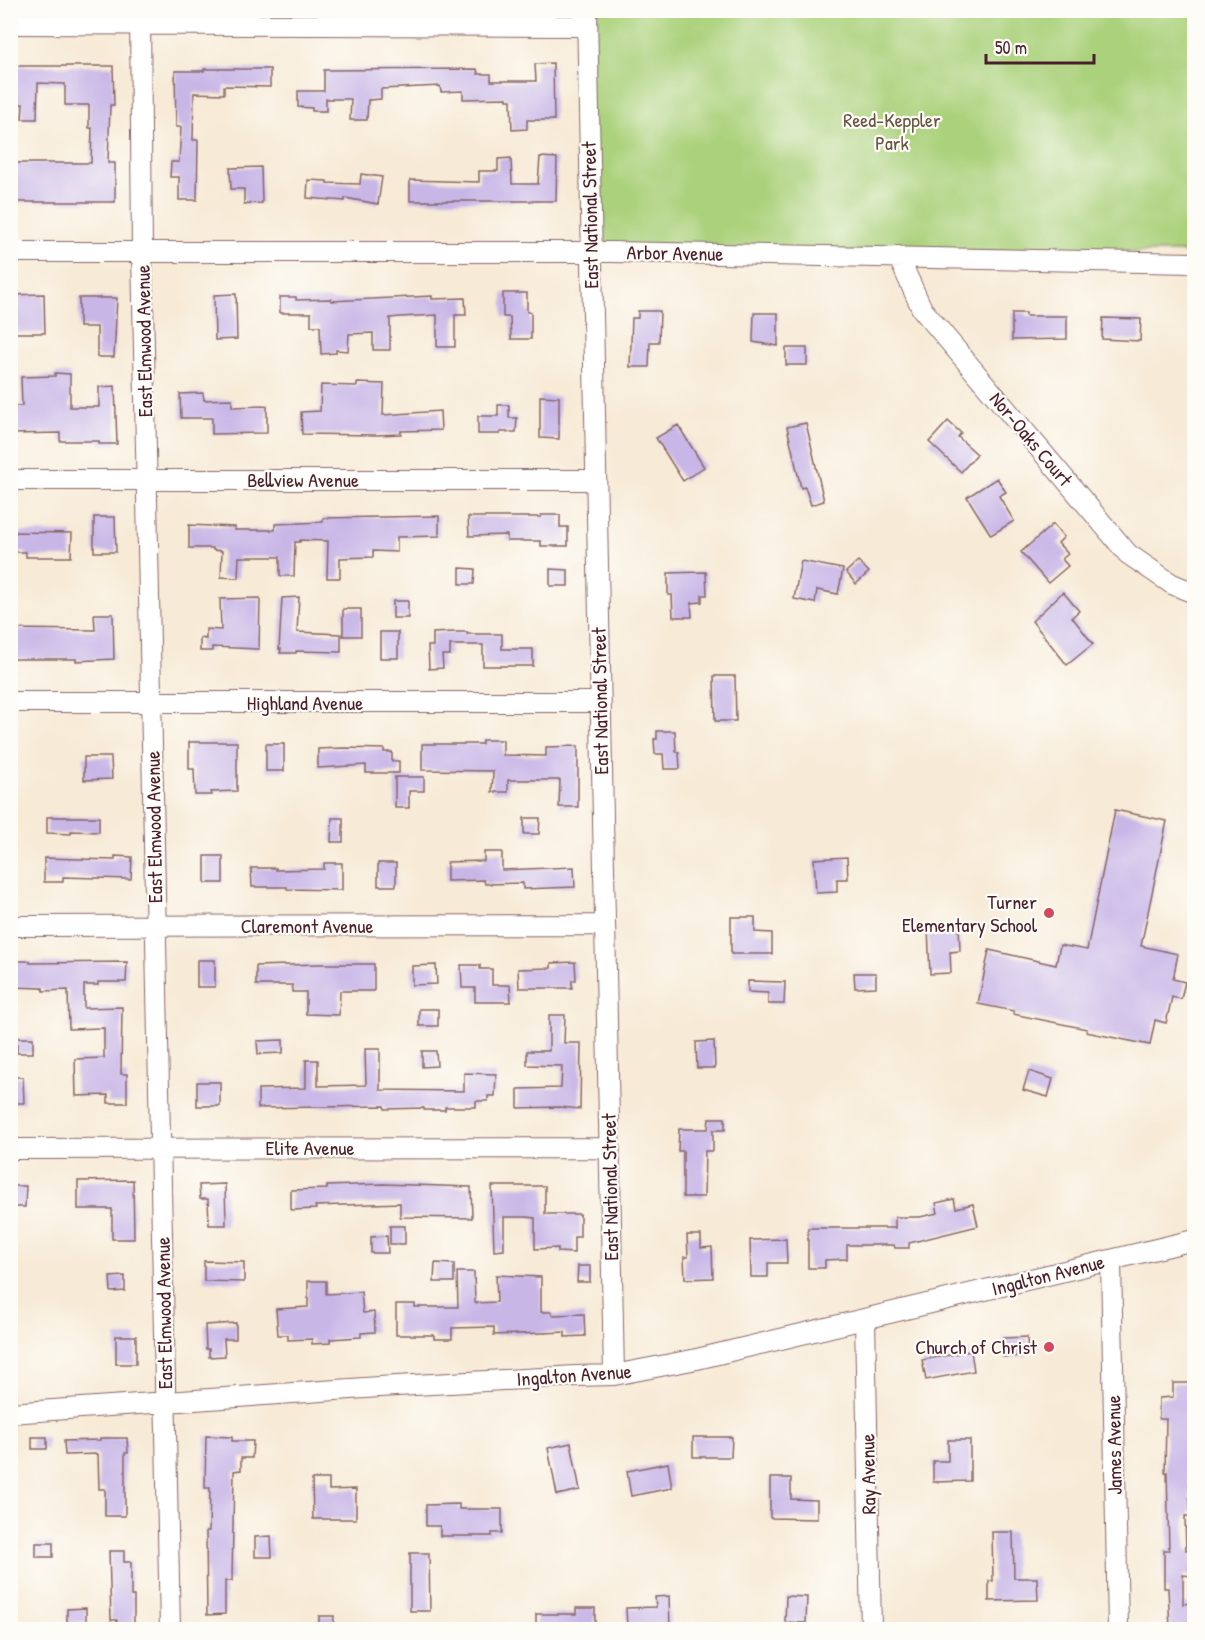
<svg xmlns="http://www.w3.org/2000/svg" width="1205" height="1640" font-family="'Patrick Hand',sans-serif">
<rect width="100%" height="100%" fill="#fdfcf7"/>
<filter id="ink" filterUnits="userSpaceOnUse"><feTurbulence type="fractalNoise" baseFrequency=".0167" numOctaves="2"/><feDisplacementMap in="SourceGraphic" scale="12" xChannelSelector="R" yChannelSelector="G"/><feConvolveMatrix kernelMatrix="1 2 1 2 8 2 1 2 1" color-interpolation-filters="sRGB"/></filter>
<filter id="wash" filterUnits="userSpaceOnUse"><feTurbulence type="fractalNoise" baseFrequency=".008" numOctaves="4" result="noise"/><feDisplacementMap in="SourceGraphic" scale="24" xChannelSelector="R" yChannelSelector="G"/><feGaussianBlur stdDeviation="1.35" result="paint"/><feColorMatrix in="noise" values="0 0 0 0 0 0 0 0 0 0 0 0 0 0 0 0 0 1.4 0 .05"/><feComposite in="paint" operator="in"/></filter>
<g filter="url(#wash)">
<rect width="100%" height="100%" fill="#f7ead6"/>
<path fill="#abd17b" stroke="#7a7853" stroke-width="1.5" d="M587,11H1194V252H590Z"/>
<g id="blocks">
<path fill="#c8b6e7" d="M553,63L554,120H527V129L512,130L511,100H507V98L463,99V91L441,92L440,86L381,89V99L368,100L367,120H350L351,99H326V111H312V108L298,107V91H324V70L477,69L478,74H491V81H536L535,64Z
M10,66H113L114,105H110L108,163H115V202H10V163H91L92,128H89V105H65V84L38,83L37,119H22L23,104L10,105Z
M204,69H270V87L224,86V94L194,93L193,140H198L197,200H179V177H170L171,162H179L181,127H176L175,71H204Z
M540,157L557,158L556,201H410V180L479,182V171H498V159L511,158L512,184H538Z
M261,167L262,203L244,204V189H231L230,168Z
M361,174L382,177L378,204L345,198V201L307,198L308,180L327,181V183L360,184Z
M503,293H527V312H531V339H511L510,317H503Z
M44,294L45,333H10V295Z
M236,294L237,339L215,340L214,295Z
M432,296V299L465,298L466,315H455V347H437V315L400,317L390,318V350H373V333L349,334L348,351L336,350V353L321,354L320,326H311V313H280V297H296V300L331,299V301Z
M79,298H117L114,357H97V327H79Z
M638,311H660L659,342H650L649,367H630L632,318H638Z
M754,313H778V346L753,342Z
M1012,313H1026V316H1067V339L1012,340Z
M1103,318L1141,319L1140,341L1102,339Z
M786,348H807V365H786Z
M55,373L70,374V407H99V387L115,386L117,444H99V441H60V433L10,434V406H22L21,377L55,376Z
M357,383L384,384L383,415L440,411L441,430L401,431V434L376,435L302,434L301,412L320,411L321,385L357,386Z
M203,393L204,400L232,399V407L267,406V433L212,434V418H181L180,394Z
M540,396L559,397V439L540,438Z
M498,405H509V418H517L516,432H500V434H478V416H498Z
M948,421L961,433L958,437L977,454L961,472L929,442Z
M806,423L824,501L811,505L805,487L801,488L787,427Z
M678,425L704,467L683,481L656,438Z
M997,478L1006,492L999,496L1014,521L991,535L967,497Z
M541,515H560V527H568V546H541V541H507V535L469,536L468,517H541Z
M439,516V536L397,537V552L373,551V557L340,558V578H327L328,541L300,540V542H295L294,576H280V557H239L238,578L221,577L222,551L213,550V548H189V525L235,527V530H275V524L323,522V518Z
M94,517H115L116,552H94Z
M1053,524L1064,537L1058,543L1068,554L1062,559L1068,566L1048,583L1021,552Z
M10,532L72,533L71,557H26V552H10Z
M801,561L843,569L838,594L817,590L815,603L794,599Z
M858,561L869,572L856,584L846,572Z
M460,568L475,569L474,584H460Z
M550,569L568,570V586H550Z
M706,572L707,595H702V602L691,603L692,617H673L672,595H668V573Z
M1063,592L1079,611L1072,617L1093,644L1067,665L1032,621Z
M299,597L297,632L341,634V652L296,651V653H280L281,649H279L282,598Z
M260,598L259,649L212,647V651H200V638L206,639V629L221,630L220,599Z
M393,601H408V618H393Z
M343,609H361V636H343Z
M94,614H113L114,659L76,661V659H10V629L95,630Z
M380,632H398V658H380Z
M453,632H467V634H502V649H533V666H483V645H450V655H442L443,668L429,669L428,646H433V633Z
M714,676H735L736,721H715Z
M657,731H675L676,752H679L680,769H664L663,754H655L654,739H657Z
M482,740H503V755L546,756V747L578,746V807H559L560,780H508V792H492L493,771L422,770V744H482Z
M189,742H237V791L211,792L212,795H195L194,769H189Z
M266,744H284V771H266Z
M344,748L384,749V752H392V761H399V773H366V765L318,768V749Z
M84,757H111L112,779L84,780Z
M395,777H424V791H409V808H395Z
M1115,810L1167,821L1141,946L1178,954L1173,979L1185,982L1181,999L1172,997L1166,1023L1155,1020L1150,1045L1086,1032L1087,1029L1013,1014L1014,1011L978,1004L989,950L1056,965L1060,945L1087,950Z
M47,817H99V832L71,831V834L47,833Z
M332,818H343V842H331Z
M524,818H540L539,834H524Z
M484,852H502V870L574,867L575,887L523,889V883L485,884L484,880L447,881V862L484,861Z
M115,856L132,857L131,879L63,877V882H44V858L115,860Z
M205,856H223V883H205Z
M847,857L848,879H837V892L816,893L814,859Z
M324,863H342V890L287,889V887H252L251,868H276V870L324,869Z
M378,863H396V886H378Z
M731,917H755V932L772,933V954H731Z
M959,927L960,951L950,952L951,973L930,974L928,928Z
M197,960H215V987H197Z
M10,961H30V963L127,962L126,982H98V985H84V1008L122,1007L121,1074H127V1103H108V1095L76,1096L75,1059L104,1058V1028L69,1029L68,990L43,991V988L10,987Z
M575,962L576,980H572V988H519L518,969L551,968V963Z
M319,964H374V991H340L339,1015L306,1014V992H292V985H256V966Z
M436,965L437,984L412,985V966Z
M461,965H480V969H492V985H510L511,1002H475V988H462Z
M854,973H876V987L855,988Z
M748,981L785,982L784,1004H768V993L748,992Z
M419,1009H438V1026H419Z
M549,1015H565L564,1043H581L580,1109L560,1107L518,1108V1089L561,1088L562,1066L527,1065V1051H549Z
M17,1038H33V1053H17Z
M283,1040V1053L258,1054L257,1041Z
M714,1041L715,1068H697L696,1042Z
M365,1049H380V1090L464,1091V1073L496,1074L495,1096H488V1101H476V1107H445V1110H424V1108L385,1109L384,1106L258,1108V1089L306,1088V1060H318V1086L366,1085Z
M422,1051H436L437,1066L422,1067Z
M1029,1071L1053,1079L1048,1097L1023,1090Z
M10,1077H23L24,1103H10Z
M197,1082H220V1106H197Z
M709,1118H725V1130H713V1151H705L704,1197H683V1151H678L679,1129H708Z
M133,1180L134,1239H112V1209H78V1181Z
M225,1184L226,1225H209L208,1199H200L199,1185Z
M383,1184L471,1187L472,1218L400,1217V1203L315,1206L316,1209L291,1210V1190L327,1189V1186Z
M10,1186H26L25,1207H10Z
M492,1186H545V1214H580V1237H574V1253L558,1252V1248L535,1249V1218L526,1217H504V1250L494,1251Z
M954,1199L956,1208L973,1204L978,1226L909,1243V1248H895L894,1245H847V1259L825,1260V1268H808V1228H895V1217H920L938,1213L936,1203Z
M390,1226H405V1244H390Z
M687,1235H701V1248L712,1247L713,1278L685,1279L684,1257H688Z
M387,1236L388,1253H371V1237Z
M786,1239L787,1263H768V1277H751L750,1240Z
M204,1261L244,1262V1282L204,1281Z
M435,1263L454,1264V1282H434Z
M578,1266H590V1282H577Z
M457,1272H474L475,1303L497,1302L496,1275L541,1277V1312H552V1315L584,1314L585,1336L565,1337V1332L494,1335V1327L452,1328V1339H434V1335H396V1304H415V1307H458Z
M125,1276V1291L111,1292L110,1277Z
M308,1281H326V1294L361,1292L363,1313L374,1312L375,1332L361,1333V1337L330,1339V1343L312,1344V1339L288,1340V1335H278L276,1309L308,1307Z
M236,1323V1339H224L225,1356L209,1357V1349H206L205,1325Z
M116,1336H136V1364H116Z
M1027,1337L1028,1356L1003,1357V1338Z
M971,1351L974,1371L926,1380L922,1360Z
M1173,1383H1192L1193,1418H1190L1189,1479L1190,1516H1185L1186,1550H1192V1576L1183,1575V1604L1191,1603L1192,1629H1170L1168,1588H1164V1550H1169L1167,1472H1165L1166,1419H1159V1398L1173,1397Z
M206,1436L232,1437V1441H253L252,1458H241V1470L234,1471L232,1581H225V1614L207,1615L206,1531H209L210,1488H205Z
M32,1437H47V1449H32Z
M693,1437H732L731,1457H693Z
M100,1438H127L128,1453H125V1516H105V1489H99L98,1454L65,1455L64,1441L100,1440Z
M948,1440H970V1481L933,1482V1461H948Z
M571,1443L580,1490L557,1495L548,1448Z
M668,1463L672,1488L631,1496L627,1471Z
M770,1478H791V1499L817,1500V1519L770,1518Z
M312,1479H329V1490L356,1489V1519H313Z
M459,1504V1509H502V1533H492V1536H440V1526H426V1505Z
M992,1532H1013L1014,1578H1037L1038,1600L989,1601V1581H993Z
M271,1536L272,1557H255V1537Z
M36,1543H53V1557H36Z
M109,1551H124V1562H131V1596H134V1629H117V1620H111Z
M410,1553H429L430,1611H410Z
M669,1596L670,1629H633V1627H627L626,1608L656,1607L655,1597Z
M786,1596L807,1597L806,1623L785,1622Z
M86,1608V1622L67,1623V1609Z
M576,1608H595V1629H536V1614H576Z
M319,1616H334L333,1629H319Z"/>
</g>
</g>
<g filter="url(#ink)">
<use href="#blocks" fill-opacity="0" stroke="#876667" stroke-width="1.5"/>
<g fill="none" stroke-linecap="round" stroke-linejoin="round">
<g stroke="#876667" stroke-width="22">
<path id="minor" d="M140,10L142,252L170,1630
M587,10L614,1375
M10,24L587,26
M10,252H612L1194,263
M898,256L922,309L1128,554L1172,584L1194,593
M10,480H595
M10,702H600
M10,926L604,925
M10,1149L609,1148
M1111,1260L1118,1630
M865,1319L871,1630
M10,1413L379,1387L576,1376L614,1375L697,1359L1194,1240"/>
</g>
<use href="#minor" stroke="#fff" stroke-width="20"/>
</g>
</g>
<g fill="#d1495b" stroke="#fdfcf7" stroke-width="2">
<circle cx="1049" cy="913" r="6"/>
<circle cx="1049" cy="1347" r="6"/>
</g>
<g text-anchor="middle" stroke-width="4.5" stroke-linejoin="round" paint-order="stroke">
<g font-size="20" fill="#675443" stroke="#fdfcf7">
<text x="892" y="127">Reed-Keppler<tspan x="892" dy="23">Park</tspan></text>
</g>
<g font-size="20" fill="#4a1f2b" stroke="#fdfcf7">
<text transform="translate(590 215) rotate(-91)" y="7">East National Street</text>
<text transform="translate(675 253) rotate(1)" y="7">Arbor Avenue</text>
<text transform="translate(144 341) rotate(-91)" y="7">East Elmwood Avenue</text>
<text transform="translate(1031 439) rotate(50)" y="7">Nor-Oaks Court</text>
<text x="303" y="487">Bellview Avenue</text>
<text transform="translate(600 701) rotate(-91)" y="7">East National Street</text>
<text x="305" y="710">Highland Avenue</text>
<text transform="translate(154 827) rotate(-91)" y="7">East Elmwood Avenue</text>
<text x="307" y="933">Claremont Avenue</text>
<text x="310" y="1155">Elite Avenue</text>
<text transform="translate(610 1187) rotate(-91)" y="7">East National Street</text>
<text transform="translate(1048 1275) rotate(-14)" y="7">Ingalton Avenue</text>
<text transform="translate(164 1313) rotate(-91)" y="7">East Elmwood Avenue</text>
<text transform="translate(574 1375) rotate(-4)" y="7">Ingalton Avenue</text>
<text transform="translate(1114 1445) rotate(-91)" y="7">James Avenue</text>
<text transform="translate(868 1474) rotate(-91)" y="7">Ray Avenue</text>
</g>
<g font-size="20" fill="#4a1f2b" stroke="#fdfcf7" text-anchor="end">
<text x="1037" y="909">Turner<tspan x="1037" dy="23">Elementary School</tspan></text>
<text x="1037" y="1354">Church of Christ</text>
</g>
</g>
<rect width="1205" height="1640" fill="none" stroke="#fdfcf7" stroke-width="36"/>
<path d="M986 54v9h108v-9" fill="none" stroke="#4a1f2b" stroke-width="3"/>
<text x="995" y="54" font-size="18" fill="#4a1f2b" stroke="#fdfcf7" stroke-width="4.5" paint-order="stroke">50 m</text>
</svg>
